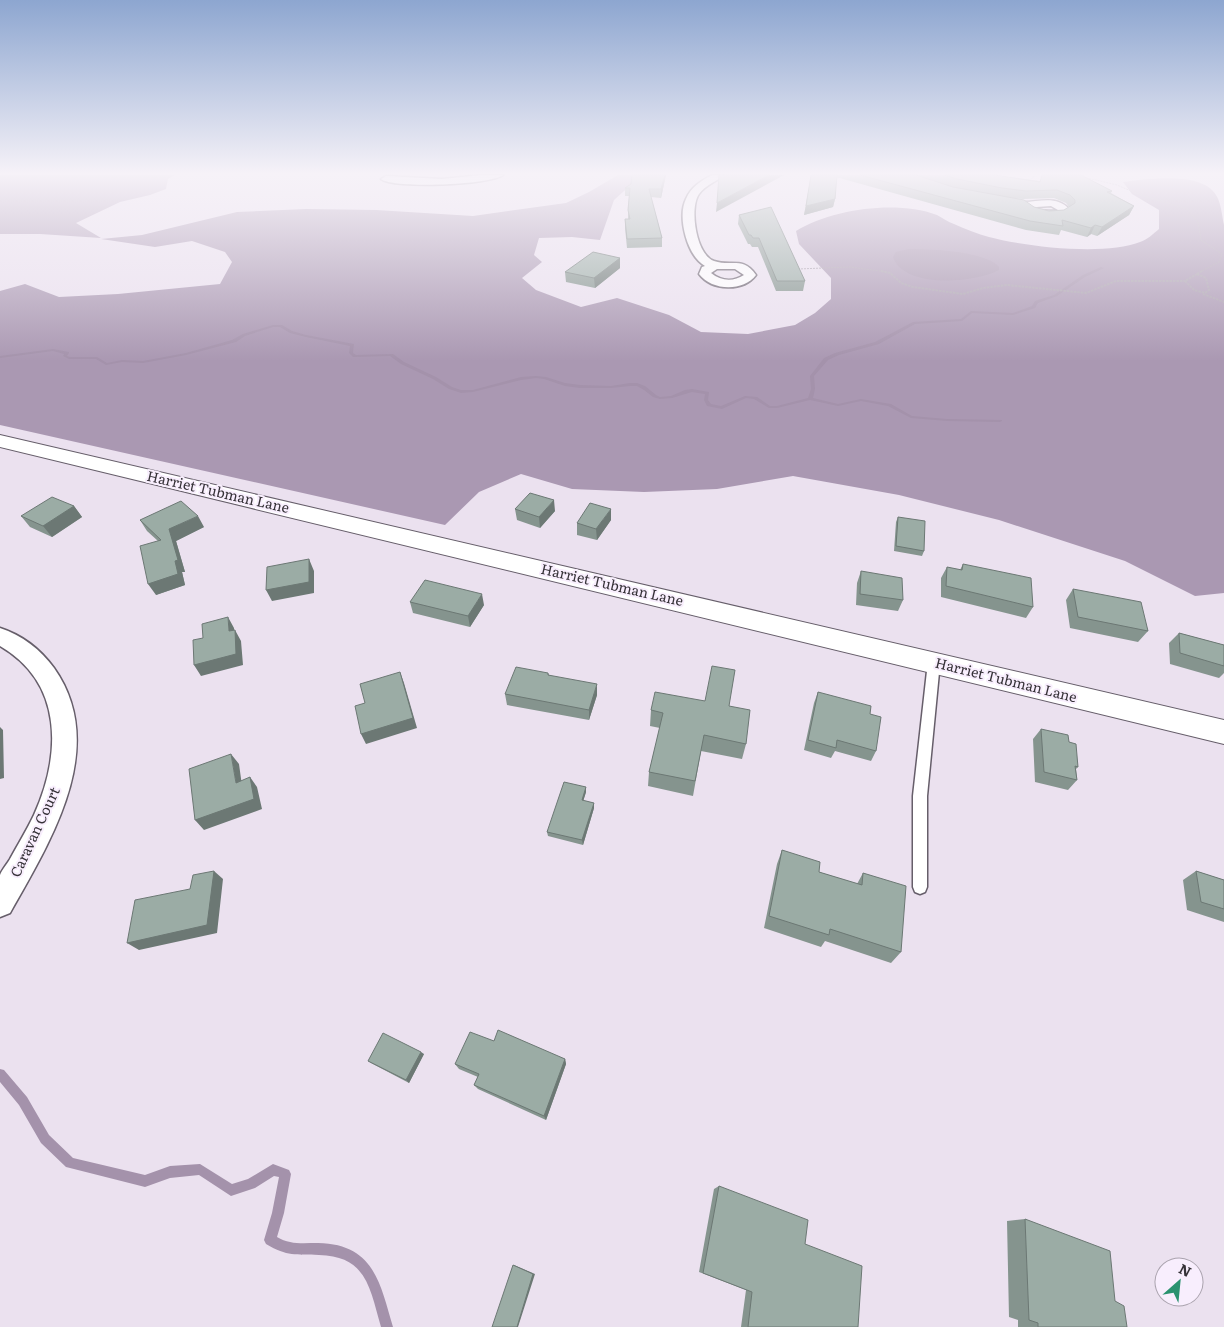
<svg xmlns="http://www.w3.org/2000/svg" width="1224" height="1327" font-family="Literata,serif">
<rect width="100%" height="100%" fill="#ebe1ef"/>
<path fill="#aa98b2" d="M0,175H175L168,179L166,189L150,195L120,202L76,223L101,238L40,234H0Z
M618,175H645L634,182L614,200L600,240L572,237L539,238L534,255L542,262L522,278L536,290L581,307L617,298L669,315L701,332L748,334L795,325L815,313L831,299V278L799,244L796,231C833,209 896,200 937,215C943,218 948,222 954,224C965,229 978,234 989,237C1027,247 1105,256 1140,242C1147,240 1153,234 1159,229V210L1132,194L1123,182C1147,179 1202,171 1216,195C1221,202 1222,216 1224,225V593L1195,596L1125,561L999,520L899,495L793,476L717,489L644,492L572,489L521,474L479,492L445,525L0,425V291L25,284L59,297L118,294L220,284L232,262L225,252L192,241L155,247L101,239L142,235L237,212L306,209L376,210L473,216L566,203L589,192Z"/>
<path fill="#a492ab" d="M909,249C930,249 985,251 999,267V270C974,283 904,289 893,257L896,252Z"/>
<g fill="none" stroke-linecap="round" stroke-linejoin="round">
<path fill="#a492ab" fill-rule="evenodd" d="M1101,267L1104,268L1085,277L1057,296L1038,303L1035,308L1013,315L972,313L962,321L915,324L879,344L839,355L828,360L814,376L815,389L813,398L838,404L861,399L891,404L912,416L947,419L1002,420V421L1000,422L947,421L911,418L888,406L861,401L838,406L810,400L777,408H769L754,399L746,398L722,409L707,406L704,400L705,394L692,392L672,398L660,399L653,397L644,390L637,386H630L611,388H580L565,386L544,379L536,378L521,380L473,392L461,393L449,389L433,379L401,364L390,356L353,357L349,353L350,346L306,337L290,333L280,327H273L245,336L236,342L186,355L143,363L122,362L106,365L96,359H69L63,356L64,354L53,351L0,358V356L53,349L69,352V353L67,356L70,357H97L107,363L122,360L143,361L186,353L232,340L243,334L273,325H282L292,331L306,335L354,344L353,353L356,355L393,354L404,362L436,377L452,387L461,390H473L521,377L536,376L546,377L565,383L580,385L611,386L630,383H637L645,386L656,395L660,397L671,396L685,390L692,389L709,392L708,400L711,404L721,406L745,396L757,397L770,406H777L808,398L811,389L810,376L824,358L835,353L875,342L913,322L961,319L971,311L1013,313L1032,306L1035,301L1054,295L1083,275Z
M0,1069L4,1070L27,1097L49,1135L73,1158L145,1175L170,1166L200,1164L232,1184L248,1179L273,1164L289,1170L291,1174L284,1213L277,1237C290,1245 303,1243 318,1243C374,1244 380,1283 393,1327H381C370,1289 367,1256 319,1255C295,1254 288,1257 266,1244L264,1240L272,1213L279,1177L274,1176L255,1188L231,1196L199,1175L170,1178L145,1187L70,1168L66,1167L41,1143L19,1105L0,1082Z"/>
<g stroke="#665e6a" stroke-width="3">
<path id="lane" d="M934,658L938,659L940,662L927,796V887L925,892L920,894L915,892L913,887V796L928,662L930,659Z"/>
</g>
<g stroke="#665e6a" stroke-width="3">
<path id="street" d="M481,175H503C490,185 393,189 381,179L386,176L442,179Z
M712,175H724C716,182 705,185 699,194C689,208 696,255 714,261C731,267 743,256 756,275C743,292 712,291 699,274L702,267L705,266C687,256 677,217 686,199C691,187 701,181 712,175ZM717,269H735L744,275C733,282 721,281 711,273Z
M1000,198C1007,199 1013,201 1020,202C1038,203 1056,194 1070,210C1062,220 1041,221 1031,213C1038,207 1049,213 1058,210L1051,206L1022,208L996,203L995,201Z
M0,628C22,635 41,650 54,668C110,747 50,842 10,913L0,917C0,906 0,885 0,875C2,870 7,864 10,859C18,844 27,830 34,815C61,755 64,683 0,646Z"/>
</g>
<g stroke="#665e6a" stroke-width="2">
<path id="secondary" d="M0,435L1224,720V744L0,447Z"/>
</g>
<path stroke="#aaa2ad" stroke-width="1" stroke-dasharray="2 1" stroke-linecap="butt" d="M1083,177L1117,185L1138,194L1187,209L1198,222L1201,240L1222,254L1219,262L1200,272
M1027,184L1035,175
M798,269L850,267L887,272"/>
<path stroke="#aaa2ad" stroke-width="2" stroke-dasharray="2.5 1" stroke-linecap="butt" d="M881,271L890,273L901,283L913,287L963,294L983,288L1007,285L1086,293L1116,281H1185
M1197,274L1202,271
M1197,274L1206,278L1209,290L1205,293L1194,290L1185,281Z
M1203,294L1224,302"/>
<use href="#lane" fill="#fff" fill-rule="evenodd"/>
<use href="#street" fill="#fff" fill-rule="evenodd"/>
<use href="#secondary" fill="#fff" fill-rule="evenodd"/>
</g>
<path fill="#85948e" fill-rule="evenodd" d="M632,175H666L661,198L651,197L662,238V247L627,248L625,228V219H628V210L629,196H625V188L631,184Z
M811,175H995L1112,191L1111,193L1134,206L1129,215L1097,236L1091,234L1087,237L1061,230L1059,235L1026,230L836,177L835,199L833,207L804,215ZM1011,198L1023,199L1054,198L1066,203L1069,207L1064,210L1049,211L1034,207Z
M739,215L805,281L803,291H776L758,247H752L750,244H748L738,224Z
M620,258V268L595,288L566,282L565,272Z
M74,506L82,517L52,537L30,527L21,516Z
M515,509L555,511L540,528L517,520Z
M898,517L924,551L922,556L894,551L896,522Z
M140,520L204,527L176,541L185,572H182L185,585L156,595L158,541L147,531Z
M611,520L597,540L577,535V523Z
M963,564L1033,607L1026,618L941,597V578L947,567L960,570Z
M861,571L903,600L898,611L856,605L857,583Z
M1073,589L1148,631L1138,642L1070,628L1066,600Z
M410,602L484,605L470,627L413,613Z
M1179,633L1224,645V673L1219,678L1170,664L1169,643Z
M548,673L549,675L597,695L589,720L507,705L505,694Z
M818,692L876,751L871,761L835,751L831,758L804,750L814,703Z
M705,701L729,706L746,744L742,759L701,751L693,796L648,786L649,772L660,728L650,726L651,710Z
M1041,729L1069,742L1078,767L1076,769L1077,780L1068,790L1035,782L1033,739Z
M586,787V792L583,801L594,803V808L583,845L548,836L547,832Z
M782,850L819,872L857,884L863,873L901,952L891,963L825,941L821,947L764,928L777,864Z
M1196,871L1224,880V922L1187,910L1183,880Z
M494,1041L565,1059L566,1064L546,1120L478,1089L474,1085L478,1077L459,1069L455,1064Z
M424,1054L409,1083L371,1063L368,1061Z
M719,1186L805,1244L858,1327H741L746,1290L699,1272L714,1189Z
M1025,1219L1115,1301L1127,1327H1018V1320L1009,1317L1007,1221Z"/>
<path fill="#6c7874" d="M665,175H666L661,198V189Z
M769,175H784L716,212L717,203Z
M835,199L833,207L804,215L806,206Z
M1134,206L1129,215L1097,236L1102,227Z
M1095,225L1091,234L1087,237L1091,228Z
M620,258V268L595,288L594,278Z
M554,500L555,511L540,528L539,517Z
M74,506L82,517L52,537L43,526Z
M611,509V520L597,540L596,529Z
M198,516L204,527L176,541L185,572H182L185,585L156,595L148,584L175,561L169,529Z
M309,559L314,571V593L272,601L266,590Z
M482,594L484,605L470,627L468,616Z
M228,617L234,628L235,639V630L241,641L243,665L201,676L194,665L229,631Z
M400,672L404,683L417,728L366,744L361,734Z
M597,684V695L589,720V710Z
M0,727L3,730L4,778L0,779Z
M231,754L239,764L243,793L236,783Z
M250,777L257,787L262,809L204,830L195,820Z
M586,787V792L582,805V800Z
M594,803V808L583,845L582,840Z
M214,871L223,879L217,933L139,950L127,943Z
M421,1052L424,1054L409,1083L406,1080Z
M565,1059L566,1064L546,1120L544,1116Z
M513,1265H514L535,1274L518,1327H517Z"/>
<path fill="#9baca5" stroke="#6c7874" d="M632,175H665L661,189H649L662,238L627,239L625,219H630L628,210L630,188H625L631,184Z
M719,175H769L717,203Z
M811,175H837L835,199L806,206Z
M860,175H916L953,187L1024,200L1034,207L1049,211L1064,210L1075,203V200L1070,195L1057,190L1026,191L1002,188L957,179L945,175H995L1040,182L1042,175H1081L1112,191L1107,192L1134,206L1102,227L1095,225L1091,228L1062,220L1063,226L1030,221Z
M771,207L805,281H777L759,238H753L751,235H749L739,215Z
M593,252L620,258L594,278L565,272Z
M530,493L554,500L539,517L515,509Z
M52,497L74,506L43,526L21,516Z
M181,501L198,516L169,529L178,560L175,561L178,574L148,584L140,546L161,540L140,520Z
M590,503L611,509L596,529L577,523Z
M898,517L925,521L924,551L896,546Z
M309,559V582L266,590L267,567Z
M963,564L1031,578L1033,607L946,586L947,567L962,570Z
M861,571L902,578L903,600L860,594Z
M425,580L482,594L468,616L410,602Z
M1073,589L1141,602L1148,631L1078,617Z
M228,617L229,631L235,630L236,654L194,665L193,640L203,638L202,624Z
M1179,633L1224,645V666L1180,653Z
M712,666L735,670L729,706L750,710L746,744L704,735L695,781L649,772L663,713L651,710L655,692L705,701Z
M516,667L548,673V675L597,684L589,710L505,694Z
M400,672L413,718L361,734L355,706L365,703L360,684Z
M818,692L871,706L870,714L881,717L876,751L837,740L836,748L808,740Z
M1041,729L1068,735L1069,742L1076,744L1078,767L1075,766L1077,780L1044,772Z
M231,754L236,783L250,777L254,799L195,820L189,769Z
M564,782L586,787L582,800L594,803L582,840L547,832Z
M782,850L820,862L819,872L862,885L863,873L906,886L901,952L830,929L829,935L769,916Z
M214,871L207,925L127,943L135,900L190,889L193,875Z
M1196,871L1224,880V909L1201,902Z
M498,1030L565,1059L544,1116L474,1085L479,1074L455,1064L470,1032L494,1041Z
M383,1033L421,1052L406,1080L368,1061Z
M719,1186L808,1220L805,1244L862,1266L858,1327H748L752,1292L703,1273Z
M1025,1219L1110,1251L1115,1301L1124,1306L1127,1327H1038V1323L1029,1320Z
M513,1265L533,1274L517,1327H492Z"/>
<linearGradient id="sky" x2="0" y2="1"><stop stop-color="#8da6d0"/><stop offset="0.48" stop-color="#f6f2f8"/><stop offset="1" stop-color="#f6f2f8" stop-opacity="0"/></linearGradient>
<rect width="1224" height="361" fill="url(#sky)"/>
<g text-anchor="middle" stroke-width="4" stroke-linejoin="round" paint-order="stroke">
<g font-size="14" fill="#363238" stroke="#f8eefd">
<text transform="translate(218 492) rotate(13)" y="5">Harriet Tubman Lane</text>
<text transform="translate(612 585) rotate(13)" y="5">Harriet Tubman Lane</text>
<text transform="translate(1006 680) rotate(14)" y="5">Harriet Tubman Lane</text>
<text transform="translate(35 832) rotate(-65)" y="5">Caravan Court</text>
</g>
</g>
<g transform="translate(1179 1282) rotate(27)"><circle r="24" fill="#f8eefd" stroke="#aaa3ae"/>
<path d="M0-4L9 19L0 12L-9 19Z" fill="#2a926f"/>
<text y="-8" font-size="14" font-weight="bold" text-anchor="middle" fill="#363238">N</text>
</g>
</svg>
